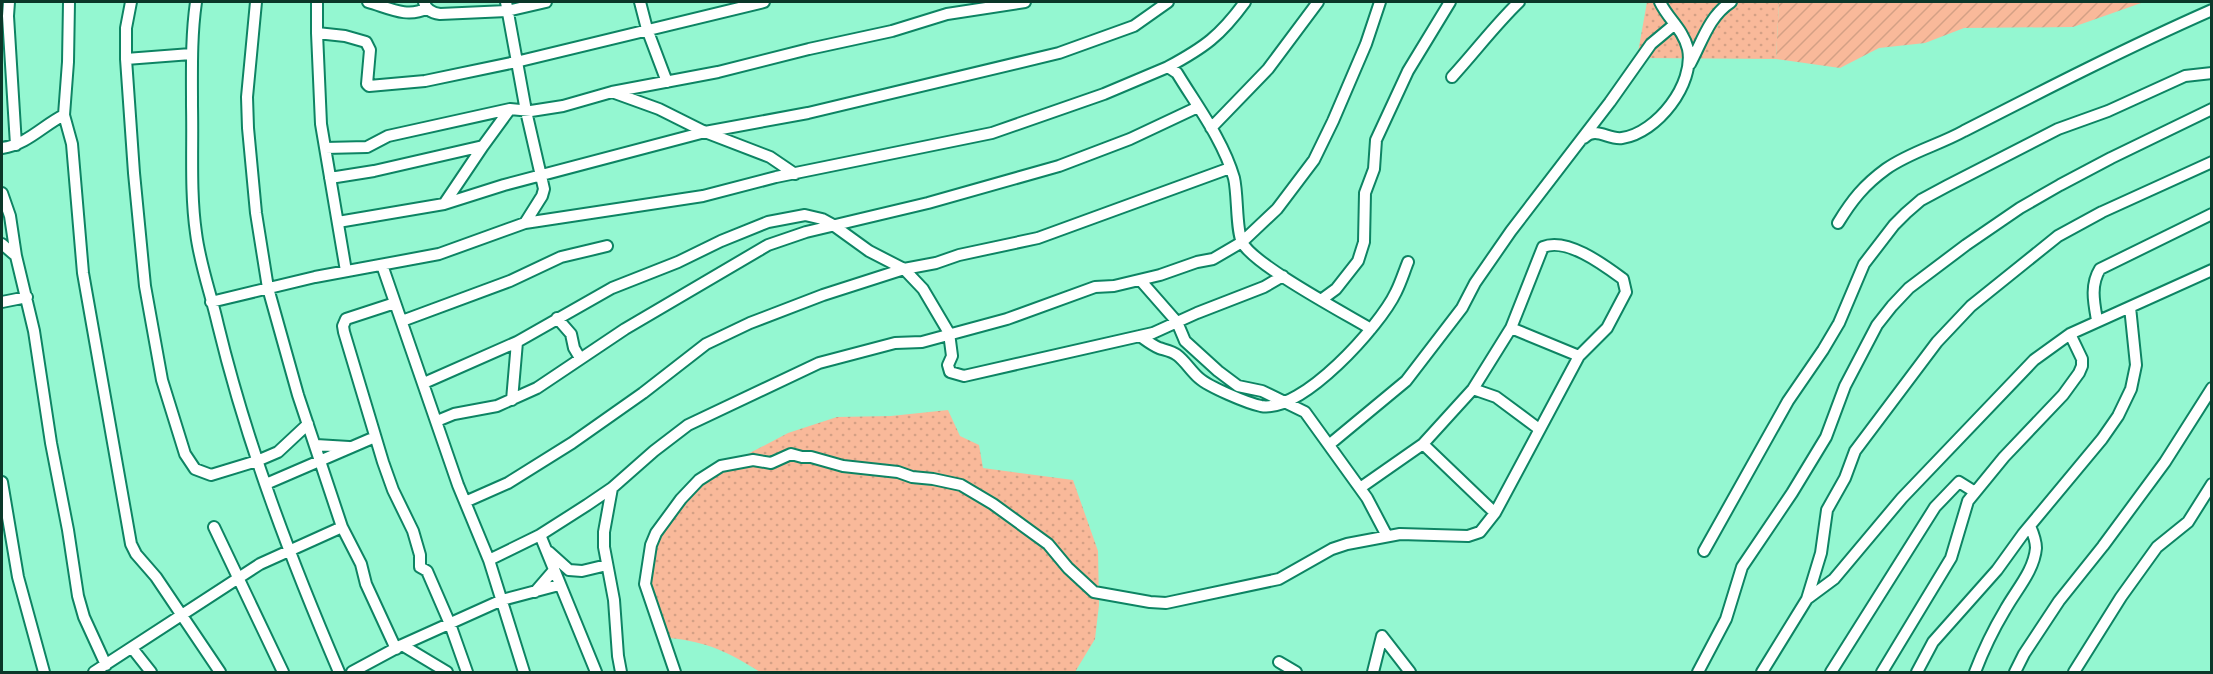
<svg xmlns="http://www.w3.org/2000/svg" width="2213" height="674" font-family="'PT Sans Narrow',sans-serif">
<defs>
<pattern id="grass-dots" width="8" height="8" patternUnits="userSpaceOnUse" patternTransform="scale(1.5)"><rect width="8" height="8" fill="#f9b99a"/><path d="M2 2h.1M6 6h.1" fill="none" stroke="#d4a085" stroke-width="1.8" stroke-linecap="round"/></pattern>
<pattern id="garden-furrows" width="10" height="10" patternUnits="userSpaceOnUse" patternTransform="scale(1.5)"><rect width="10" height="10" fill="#f9b99a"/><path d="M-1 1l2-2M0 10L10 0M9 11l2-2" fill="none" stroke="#d4a085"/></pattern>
</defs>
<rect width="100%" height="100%" fill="#94f7d1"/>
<path fill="url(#grass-dots)" d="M1647,2H1779L1776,59L1637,58Z
M948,410L960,436L979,445L983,468L1073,480L1098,551L1099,605L1095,639L1075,672H760C728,652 708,642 670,638L647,579L660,524L678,504L727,465L788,433L837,417L891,416Z"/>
<path fill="url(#garden-furrows)" d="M1779,2H2144L2073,27L1964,28L1925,43L1879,48L1840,68L1776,59Z"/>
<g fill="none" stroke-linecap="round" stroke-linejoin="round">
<g stroke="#0d8463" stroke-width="14">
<path id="street" d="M9,2L8,16L16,145
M69,2L68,62L64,115L72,144L83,273L131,544L136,554L156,577L220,672
M131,2L126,28V59L134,173L145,286L162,380L185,454L195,469L211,475L257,461L278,452L308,424
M196,2C191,37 192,70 192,106C193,148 190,191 196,233C200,265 211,294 218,325C247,445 291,560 339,672
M256,2L247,97L248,128L256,213L268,288L298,395L342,527L361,564L366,584L396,649
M317,2V33L345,36L366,42L370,50L367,84L369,86L425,81L516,62L764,2
M368,2C387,7 407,19 427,8
M424,2C426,10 432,13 440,14L507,11L546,2
M506,2L526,111L544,189L542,196L525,223
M640,2L647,29L667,82
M317,33L321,124L346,271
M126,59L191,54
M1690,64C1702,42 1709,16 1731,2
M1168,67C1205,47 1220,36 1245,2
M1452,77C1475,52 1495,25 1519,2
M612,92L659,109L705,132L770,157L795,174
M1211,128L1268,69L1318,2
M1584,138C1596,126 1608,140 1622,138C1657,133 1695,84 1688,49C1683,29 1668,19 1660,2
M2,148C28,144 42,126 64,115
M325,148L367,147L388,136L510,109
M330,178L374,171L483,146L510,109L531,111L563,106L612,92L718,72L809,49L892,31L947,14L1025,2
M2,193L10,216L16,256L34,331L51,443L68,530L78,596L84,617L106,665
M444,204L483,146
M338,222L444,204L504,185L705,132L808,113L1059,53L1134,26L1168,2
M1838,223C1852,200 1864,185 1886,169C1910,152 1939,145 1964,131C2046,89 2128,47 2212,10
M2,244L16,256
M382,265L458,485L489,560L524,672
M1141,281L1177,322L1185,341L1218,371L1238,386L1262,391L1305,412L1367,498L1387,536
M1321,300L1336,289L1358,261L1364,242L1365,193L1374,169L1376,140L1408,71L1450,2
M2,302L27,297
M211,302L315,277L439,254L525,223L703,196L776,177L992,133L1104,94L1168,67L1177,73C1197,106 1223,140 1234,178C1238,195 1236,230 1242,242C1252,264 1346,314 1371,329
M395,303L346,319L343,326L344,332L383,462L393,490L413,531L420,555V567L427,571L450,624L467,672
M557,318L571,334L574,348L580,358
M2097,320C2094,303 2090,285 2100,269L2212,214
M402,321L510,281L561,257L607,246
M1511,328L1579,356
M1140,336C1147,341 1152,345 1159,348C1165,350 1172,351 1177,355C1185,361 1191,371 1199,378C1209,387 1247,403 1261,406C1302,413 1380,326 1396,292C1401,282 1404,272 1408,262
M424,383L517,342L612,288L678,262L721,241L768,222L805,215L822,219L833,225L869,251L904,269L923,289L949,333L952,356L948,365L950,372L964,376L1153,333L1197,313L1264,287L1283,276
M1473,389L1496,397L1539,429
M512,400L517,342
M437,421L454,414L497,406L537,388L625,329L768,245L806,232L928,203L1059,166L1130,139L1198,107
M1330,444L1406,381L1462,308L1475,283L1511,231L1610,102L1651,44L1675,24
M1423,444L1495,513
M316,445L349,447
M2,482L18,577L44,672
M266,484L375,437
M612,488L604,532V547L614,600L618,656L621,672
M465,502L508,483L572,443L643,393L706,344L750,323L823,295L904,269L936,263L959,255L1038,238L1230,168
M214,527L283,672
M540,535L596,672
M1704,551L1788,401L1823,350L1839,323L1864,264L1894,225L1906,213L1921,200L1947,186L2058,129L2108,111L2185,76L2212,73
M549,552L569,570L582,571L607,565
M489,560L540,535L587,505L612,488L654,451L688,425L819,363L895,343L922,342L1007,319L1095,287L1114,286L1160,275L1197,262L1213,259L1242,242L1277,209L1314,160L1333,121L1366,44L1380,2
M535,592L554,570
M1807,599L1821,553L1827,510L1845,478L1855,451L1937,342L1971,306L2058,236L2102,212L2212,162
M1382,636L1410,672
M402,645L447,672
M132,648L151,672
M1279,662L1296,672
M94,672L260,564L342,527
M352,672L402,645L502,600L559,585
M675,672L645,584L651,545L656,533L681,499L699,480L721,466L753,460L771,463L791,454L802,457H811L843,466L898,472L912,477L933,479L961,485L993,504L1048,544L1068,568L1094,592L1150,602L1166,603L1279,579L1332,549L1347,544L1400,534L1468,536L1480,532L1495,513L1579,356L1607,328L1626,292L1623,279C1604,265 1567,237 1543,247L1511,328L1473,389L1423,444L1360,488
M1373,672L1382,636
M1698,672L1726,619L1742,567L1792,493L1826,437L1845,386L1877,325L1892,306L1909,288L1966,245L2020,208L2060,185L2111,158L2212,109
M1762,672L1807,599L1834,579L1902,498L2034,360L2070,334L2212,270
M1831,672L1935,507L1959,482L1975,492
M1882,672L1951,558L1968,501L2004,457L2063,395L2079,373L2082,366V359L2070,334
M1917,672L1933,642L1997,570L2023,534L2102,439L2118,416L2131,389L2136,365L2130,307
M1975,672C1983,651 1993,630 2005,610C2016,590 2034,571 2036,548C2036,540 2033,533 2030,526
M2015,672L2024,654L2059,601L2103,546L2165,462L2212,388
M2074,672L2121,597L2157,547L2188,522L2212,484"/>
</g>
<use href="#street" stroke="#fff" stroke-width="10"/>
</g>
<rect width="2213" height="674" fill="none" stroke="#0b3729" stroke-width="6"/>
</svg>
